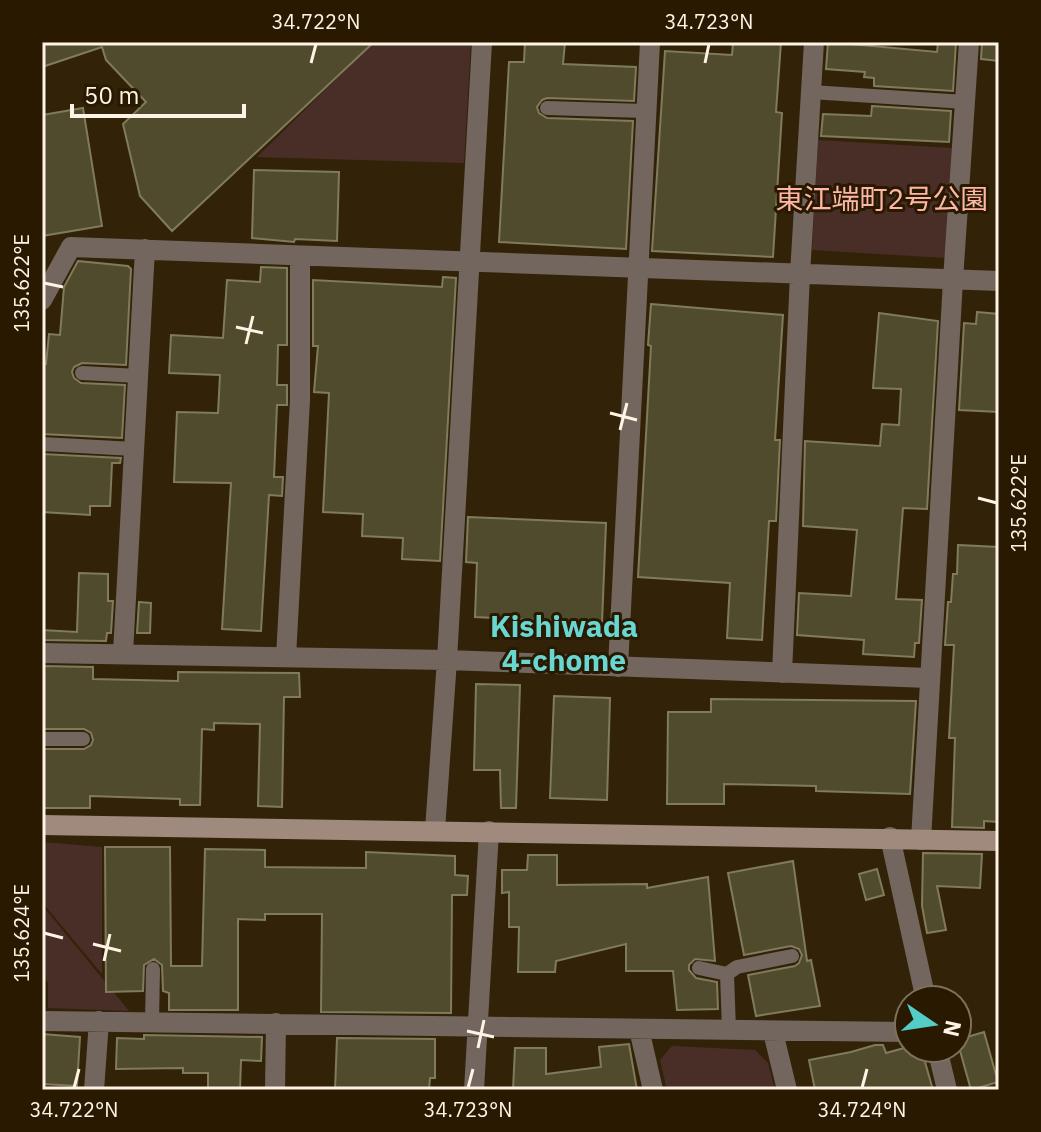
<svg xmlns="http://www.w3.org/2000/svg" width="1041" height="1132" font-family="'IBM Plex Sans','Noto Sans JP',sans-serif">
<rect width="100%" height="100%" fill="#322308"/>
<path fill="#492e28" d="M374,42H471L464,163L257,157Z
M818,140L952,148L946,258L812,250Z
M42,842L102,847V974L42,902Z
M42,905L129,1011L48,1008V982L42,976Z
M672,1046L755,1050L768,1063L775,1090H667L660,1060Z"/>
<path fill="#4f4b2c" stroke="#7f7b5b" stroke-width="2" d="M42,42H374L172,231L140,196L123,124L146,102L106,60L102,47L42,67Z
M525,42H565L563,64L636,67L634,101L547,98L542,100L537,107L539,113L547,118L633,121L626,249L499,242L509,62H524Z
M733,42H781L776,112L782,113L773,257L652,251L665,51L732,55Z
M828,42L937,52L938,42H956L953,91L874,86V78L864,77L865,72L826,69Z
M982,42L999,43V61L981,59Z
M872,106L951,111L949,142L821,136L823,114L871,116Z
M83,108L102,226L42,236V115Z
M254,170L339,172L337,241L295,239L294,242L252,238Z
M78,261L128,266L131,269L126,365L82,363L74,367L72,372L74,378L81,383L125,385L122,438L42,434V364H46L49,334L60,335L64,287Z
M261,267L287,268V345H278L277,385H287V405H277L274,477H283L282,496L269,495L261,631L222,629L231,483L174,482L177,412L218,413L220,375L169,373L171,335L223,338L227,280L260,282Z
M443,277L456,278L440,561L402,559L403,538L362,536L363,514L323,512L329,393L314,392L318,346H313V280L442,287Z
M651,304L783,315L775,440H780L776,521H769L762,640L727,638L730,583L638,577L651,346L648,345Z
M977,312L999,314V412L959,410L964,323L976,324Z
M879,313L938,321L927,509L903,508L896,599L922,600L919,643H915L914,657L863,654L864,640L797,635L799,593L851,596L857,530L803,526L805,441L880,446L882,424L899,425L901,389L873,388Z
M42,454L121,458L120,463H112L110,506H90V515L42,512Z
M468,517L606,523L602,623L475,617L477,563L466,562Z
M958,545L999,547V822L984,821V828L952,827L955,738H949L954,645H945L948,602H951L953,574H957Z
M79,573L108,574V601H113L111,633H107L106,641L42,640V630L77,632Z
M139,602L151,603L150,633H137Z
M42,666L93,667V679L178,681V672L299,673L300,697H284L282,807L258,806L260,724L214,723V730L202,729L200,805H180V799L90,796V808H42V749H84L91,745L93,740L91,733L84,729H42Z
M476,684L520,685L516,808H501L500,770H474Z
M554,696L610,698L607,800L550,798Z
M711,699L916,701L910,794L816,791V786L724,784V804H667L668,712H711Z
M105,847H170L171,966H202L205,849L265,850V867L366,868V852L455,856V875L468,876L467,895H452L451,1013L321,1012L322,914H265V920L238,919V1010H169V993L163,991L162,965L154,959L144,965L143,991L106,992Z
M923,853L982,854L980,888L937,886L946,930L927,933L922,906Z
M528,855H557V885L647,884V888L708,877L715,961L695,959L689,965V970L696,978L717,982L718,1009L677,1010L673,971H626V944L556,961L555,972H518L519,927H509V892L502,893V870H527Z
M793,861L807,961L811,960L820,1006L756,1016L748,975L795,966L799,963L802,955L799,949L791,946L744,955L728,873Z
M877,869L884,895L866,900L859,874Z
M984,1032L998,1082L971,1090L957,1040Z
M42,1034L80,1037L77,1086L42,1084Z
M144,1035L262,1037L261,1061L241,1060L240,1090H208V1073H183V1068L116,1069L117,1038L144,1039Z
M337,1038L435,1039V1078H430L429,1090H335Z
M629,1044L637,1090H513L515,1048H546V1074L601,1067L599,1047Z
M875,1045H883L886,1053L904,1048H921L933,1090H815L809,1060L851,1052Z"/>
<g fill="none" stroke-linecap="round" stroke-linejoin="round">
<path stroke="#73665e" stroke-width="14" d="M811,92L965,102
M547,108L645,111
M82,373L138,376
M42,444L134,449
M42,739H83
M699,968L727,974
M152,1022L153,969
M729,1030L727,974L737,967L792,956"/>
<path stroke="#73665e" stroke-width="20" d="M42,300L71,247L999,281
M42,653L447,660L929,678
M123,653L145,249
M286,657L300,400V256
M618,667L650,42
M782,673L800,274L814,42
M435,830L447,660L482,42
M890,837L926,1000
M921,840L953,280L969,42
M42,1021L909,1032
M639,1029L653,1090
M773,1032L787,1090
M937,1048L947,1090
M94,1090L99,1021
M275,1090L276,1023
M474,1090L489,831"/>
<path stroke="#9f8a7d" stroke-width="20" d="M42,825L999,841"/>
</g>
<path fill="none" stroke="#fef3e4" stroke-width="3" d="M311,63L316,44M705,63L709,44M44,283L63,287M236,327L263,333M246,344L253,316M610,413L637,420M620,430L627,403M978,498L997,503M44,933L63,938M93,944L121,951M104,961L110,934M467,1031L494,1037M478,1048L484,1020M74,1088L79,1069M468,1088L473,1069M862,1088L867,1069"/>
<g text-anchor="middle" stroke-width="6" stroke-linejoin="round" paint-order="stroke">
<g font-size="28" fill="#feb7a7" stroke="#281900">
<text x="882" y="209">東江端町2号公園</text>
</g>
<g font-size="30" font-weight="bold" fill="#6ad6d1" stroke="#281900">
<text x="564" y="637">Kishiwada<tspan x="564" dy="34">4-chome</tspan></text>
</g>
</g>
<rect width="1041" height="1132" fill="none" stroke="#281900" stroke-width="88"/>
<g transform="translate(933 1024) rotate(103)"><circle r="38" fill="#281900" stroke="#7e705b" stroke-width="2"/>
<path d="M0-6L14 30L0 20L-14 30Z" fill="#54cdc8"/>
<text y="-12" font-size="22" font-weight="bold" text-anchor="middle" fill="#fef3e4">N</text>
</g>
<path d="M72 104v12h172v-12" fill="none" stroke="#fef3e4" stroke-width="4"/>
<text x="84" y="104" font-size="24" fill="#fef3e4" stroke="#281900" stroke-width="6" paint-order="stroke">50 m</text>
<rect x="44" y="44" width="953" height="1044" fill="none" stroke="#fef3e4" stroke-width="3"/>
<g font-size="20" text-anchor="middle" fill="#fef3e4">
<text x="316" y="29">34.722°N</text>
<text x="709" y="29">34.723°N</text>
<text transform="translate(22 283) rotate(-90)" y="7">135.622°E</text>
<text transform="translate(1019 503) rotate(-90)" y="7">135.622°E</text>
<text transform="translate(22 933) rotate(-90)" y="7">135.624°E</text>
<text x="74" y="1117">34.722°N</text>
<text x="468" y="1117">34.723°N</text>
<text x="862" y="1117">34.724°N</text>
</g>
</svg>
